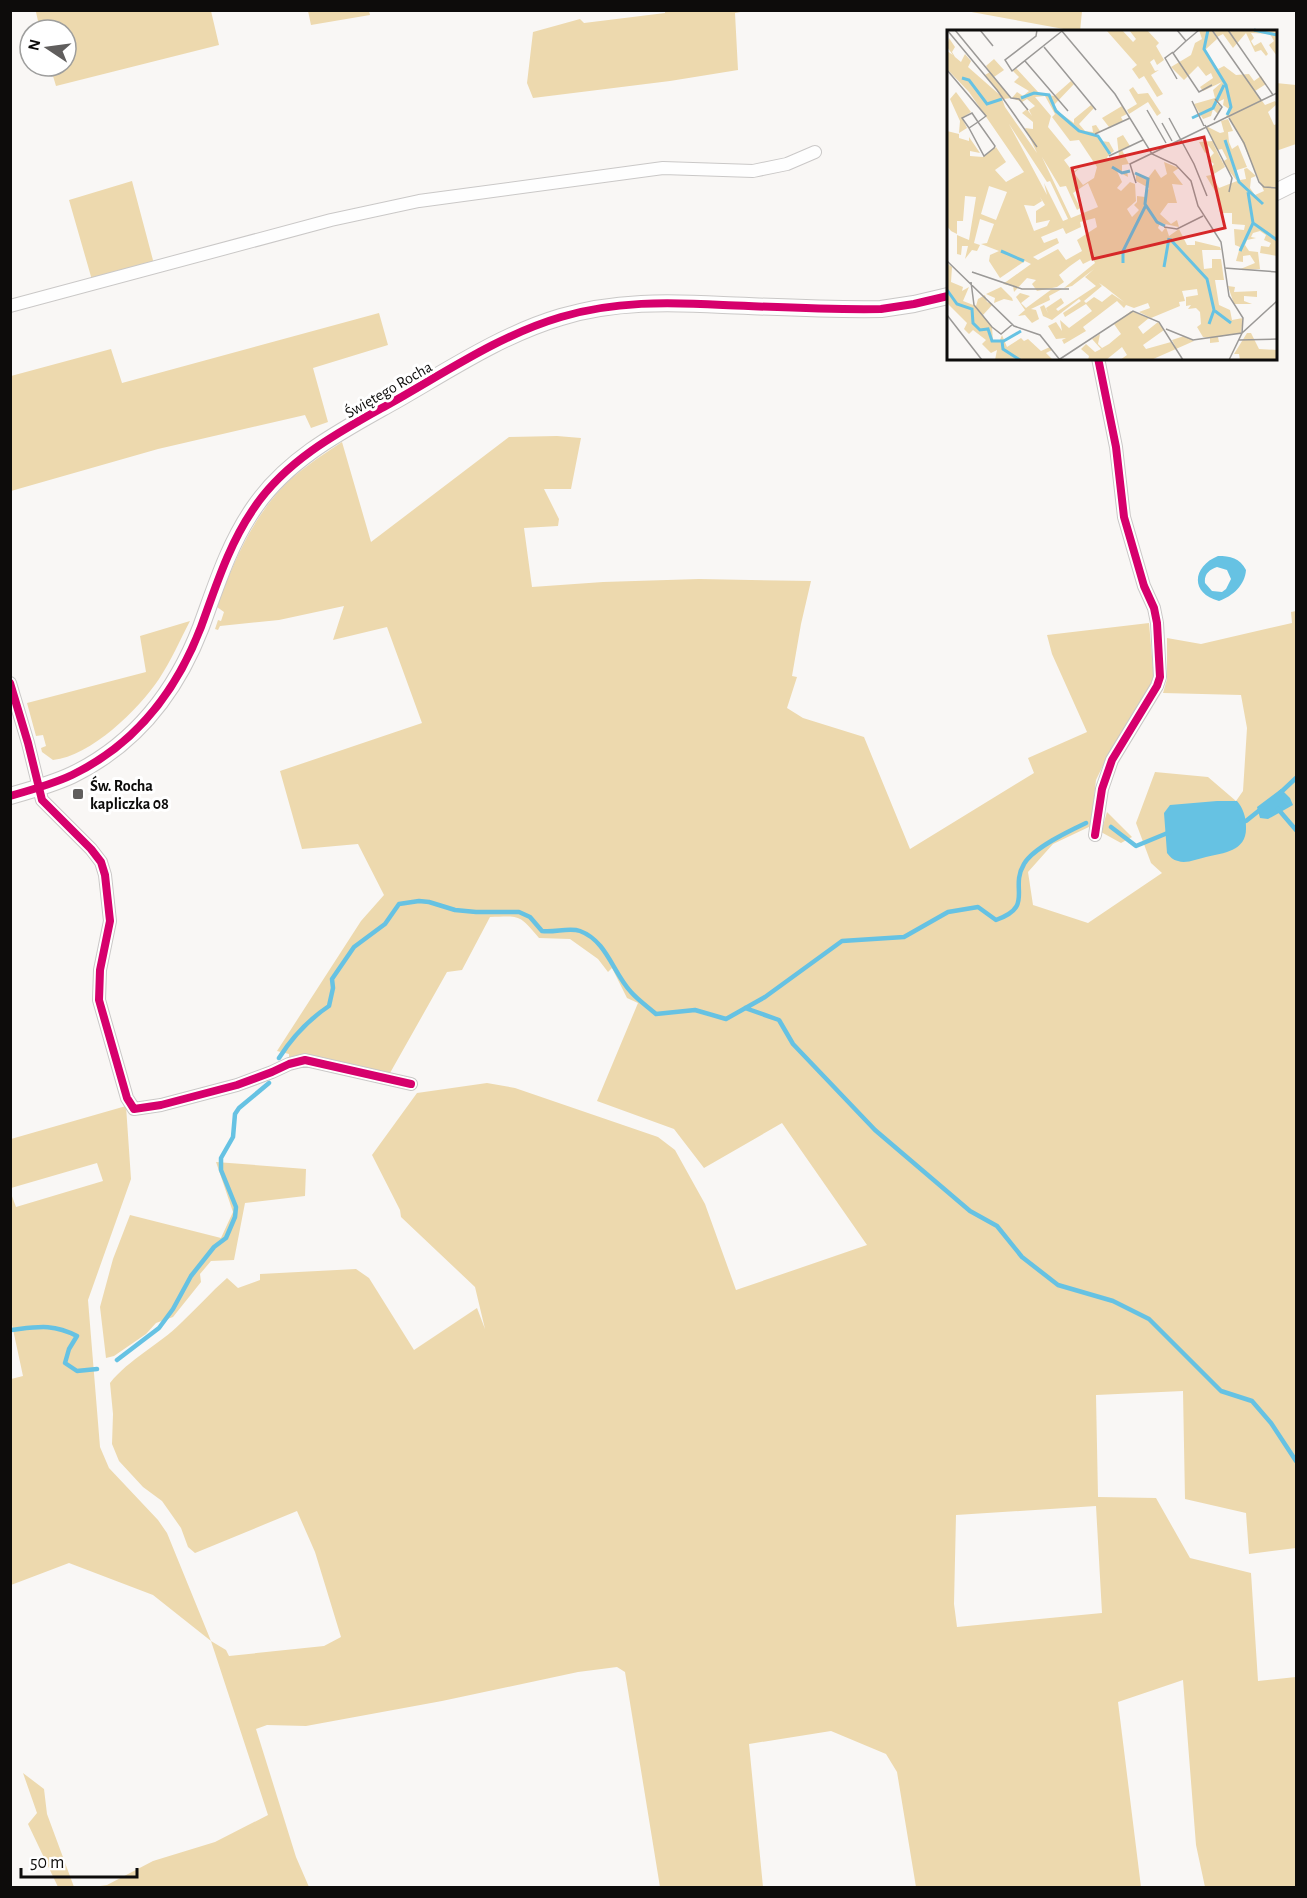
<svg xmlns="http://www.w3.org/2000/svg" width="1307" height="1898" font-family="'Alegreya Sans',sans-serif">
<rect width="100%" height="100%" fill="#f9f7f5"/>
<path fill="#edd9ae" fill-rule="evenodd" d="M44,11H211L219,45L56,86L50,66H66V30H40L36,12Z
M308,11H369L370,15L311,25Z
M665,11H746L735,13L738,70L670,81L533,98L527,83L533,32L580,19L584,23L665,13Z
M966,11H1082L1080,32Z
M1276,83L1296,85V144L1276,151Z
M132,181L154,264L92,280L69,200Z
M379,313L388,345L313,368L328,422L311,428L305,415L158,449L11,491V376L111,349L122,383Z
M557,436L581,438L571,489H544L559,519L558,526L524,528L532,587L603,582L699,579L811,581L801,624L792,676L797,677L787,708L803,718L864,737L910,849L1034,773L1028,758L1087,732L1052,654L1047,635L1149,623L1154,679L1110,751L1096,780L1091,826L1053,844L1028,872L1033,905L1088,923L1162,873L1151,863L1136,823L1155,772L1208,777L1236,801L1243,791L1247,728L1241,695L1163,693L1167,679V638L1201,644L1292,623L1291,612L1296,611V1548L1249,1554L1246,1513L1185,1499L1183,1391L1096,1395L1098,1497L1156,1498L1190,1558L1251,1573L1258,1681L1296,1677V1887H1205L1196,1845L1183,1680L1118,1702L1141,1887H916L897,1772L886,1754L831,1731L749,1744L763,1887H660L625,1672L617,1667L578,1672L442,1701L306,1726L267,1725L256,1729L296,1857L309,1887H93L107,1885L153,1861L215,1842L268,1815L211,1641L153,1595L69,1563L11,1585V1379L23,1376L11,1320L10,1191L16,1207L103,1181L97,1163L11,1188V1139L126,1106L131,1179L88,1300L100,1447L109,1468L158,1520L167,1533L211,1641L226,1650L229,1656L324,1646L341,1637L315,1552L297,1511L195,1553L188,1547L181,1528L162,1501L143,1487L119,1461L112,1444L113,1414L110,1383C129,1359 159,1345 181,1323C197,1308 211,1292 227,1278L238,1288L260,1280V1274L356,1269L369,1278L414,1350L477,1308L485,1329L475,1287L401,1217L400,1210L372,1155L417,1093L487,1083L515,1088L658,1137L675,1150L705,1204L736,1290L867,1245L782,1123L704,1168L674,1129L597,1101L638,1003L627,998L612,968L608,972L598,959L570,939L539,938C519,914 520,916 490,917L462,970L447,972L390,1073C353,1073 327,1049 289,1058V1054L277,1051L361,921L384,895L358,844L302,849L280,771L422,723L387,627L333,640L344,606L279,620L220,626L218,630L215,629L218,620L221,621L224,612L217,607C232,565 250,523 280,490C297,471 321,456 342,442L371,542L509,437ZM1096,1506L1102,1613L957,1627L954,1604L956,1515Z
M190,621C180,640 171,661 159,679C138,710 91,756 53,760L42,752L41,748L46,746L43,735L36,736L27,703L146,672L140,636Z
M1107,812L1132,837L1121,843L1101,832Z
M216,1162L306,1169L305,1196L245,1203L234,1260L211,1261L200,1274L201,1282L173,1317L156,1323L146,1334L114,1356L106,1358L100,1307L113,1259L130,1215L221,1238L233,1212Z
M23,1773L44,1789L47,1814L74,1887H58L28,1824L37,1813Z"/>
<path fill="#66c2e3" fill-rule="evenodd" d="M1218,556C1230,556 1240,558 1246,570C1245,585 1233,596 1219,601C1189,593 1193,566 1218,556ZM1217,567L1227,570L1231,579L1226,589L1222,592L1212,591L1205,583C1204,574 1209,570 1217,567Z
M1281,789L1290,798L1293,805L1268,819L1260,818L1257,807Z
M1217,801H1237C1243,808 1246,817 1246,827C1247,851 1224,853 1206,857C1197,859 1186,864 1178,861C1173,860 1170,857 1167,853L1164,813L1170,805Z"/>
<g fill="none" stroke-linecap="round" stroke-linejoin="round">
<path stroke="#66c2e3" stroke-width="4.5" d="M1279,794L1296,778
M1278,809L1296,830
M1241,821H1246L1261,809
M1111,827L1136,846L1170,832
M745,1008L779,1020L793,1044L875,1130L970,1211L997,1226L1022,1257L1058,1285L1113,1301L1149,1319L1221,1391L1252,1401L1271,1423L1296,1461
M279,1058C293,1036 308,1020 329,1006L333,988L332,979L354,947L385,924L399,904L419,901L429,902L455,910L476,912H519L530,917L542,931C554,933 569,927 580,931C607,941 613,973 631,992C638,1000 648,1007 656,1014L695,1010L726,1019L765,997L842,941L904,937L948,912L978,907L996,920C1035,906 1009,889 1024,864C1033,848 1069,831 1086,823
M10,1330C37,1327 52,1323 77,1336L69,1349L65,1363L77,1371L97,1369
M117,1360L159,1328L173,1309L191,1276L214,1247L226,1238L235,1217L236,1207L221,1170V1158L233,1137L235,1114L239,1108L269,1083"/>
<g stroke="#cac8c7" stroke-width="14">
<path id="minor" d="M10,306L331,220L419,201L663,168L753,171L787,164L815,152
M10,683L28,743L42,800L91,849L101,862L105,875L110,921L100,970L99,1000L127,1098L134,1109L161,1105L237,1085L272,1072L289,1064L305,1060L411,1084
M1095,835L1102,789L1112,760L1157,686L1160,677L1157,623L1154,608L1144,586L1124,517L1116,447L1098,358"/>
</g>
<g stroke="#cac8c7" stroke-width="18">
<path id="tertiary" d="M1276,192L1296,182
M10,796C31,790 53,784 72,775C136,744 176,692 201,627C216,586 229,544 254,508C287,459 341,431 391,403C446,372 500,335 561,317C614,301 668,302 723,305C775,307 828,310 881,309L914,304L948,296"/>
</g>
<use href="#minor" stroke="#fefefe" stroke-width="12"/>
<use href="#tertiary" stroke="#fefefe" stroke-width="16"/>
<g stroke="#fff" stroke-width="11">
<path id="cycleway" d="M10,683L28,743L42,800L91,849L101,862L105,875L110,921L100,970L99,1000L127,1098L134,1109L161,1105L237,1085L272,1072L289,1064L305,1060L411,1084
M10,796C31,790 53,784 72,775C136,744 176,692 201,627C216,586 229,544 254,508C287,459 341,431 391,403C446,372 500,335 561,317C614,301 668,302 723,305C775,307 828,310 881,309L914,304L948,296
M1095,835L1102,789L1112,760L1157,686L1160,677L1157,623L1154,608L1144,586L1124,517L1116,447L1098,358"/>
</g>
<use href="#cycleway" stroke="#d6006c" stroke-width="8"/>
</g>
<rect fill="#605e5d" stroke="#fff" stroke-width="2" x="72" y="788" width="12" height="12" rx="3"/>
<g text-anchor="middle" stroke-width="6" stroke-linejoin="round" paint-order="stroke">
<g font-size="16" fill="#0d0c0b" stroke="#fff">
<text transform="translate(388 389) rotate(-30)" y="6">Świętego Rocha</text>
</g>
<g font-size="16" font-weight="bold" fill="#0d0c0b" stroke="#fff" text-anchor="start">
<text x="90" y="791">Św. Rocha<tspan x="90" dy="18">kapliczka 08</tspan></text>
</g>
</g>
<g transform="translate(947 30)">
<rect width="330" height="330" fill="#f9f7f5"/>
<path d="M175,0L186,12L189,9L182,0H200L212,13L209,16L217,30L210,35L207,29L203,32L208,41L212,40L204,45L216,64L210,67L197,46L192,49L185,39L190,35L160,1ZM252,0H265L270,9L258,20L271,39L277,36L289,45L302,44L307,51L314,46L319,54L308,61L318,75L328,71L330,74L321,82L327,95L330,94V226L313,223L314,216L322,217L324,213L317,210L319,205L313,201L306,203L304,207L309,208L300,210L298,215L302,221L311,222L313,239L291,240L308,233L303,225L296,226V232L289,231L293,217L288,215L287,199L297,200L298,195L285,194V183H273L271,166L259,146L264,145L272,158L290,151L275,132L280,129L275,119L270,120L266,113L278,137L267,144L264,137L267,134L261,129L267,123L261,115L262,121L258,123L252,112L266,111L259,96L273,103L277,102L274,91L281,89L286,101L281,102L282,112L285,119L291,115L300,137L290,140V145L293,150L299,149L297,139L300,138L309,146L304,148L303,158L308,165L317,161L294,109L282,88L279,87L282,79L276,75L277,69L269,73L274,76L271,84L266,79L264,86L256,89L247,74L268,68L266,60L275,52L256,61L253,57L266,48L264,43L259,46L251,36L237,50L224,37L244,25L248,13L255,9ZM266,0H330V26L322,15L327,11L323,4L304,3L307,8L304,11L307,16L314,12L321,24L319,26L314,20L308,22L299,3L286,18L276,4L270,7ZM2,8L8,17L5,22L8,27L14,32L18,24L24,31L21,37L54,66L58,77L90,123L78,98L86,99V92L75,83L80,79L85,86L82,80L88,76L80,69L75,72L65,68L70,62L76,66L82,61L67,52L72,47L66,41L69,38L92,63L107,66L124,51L127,54L107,75L113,83L127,93V89L144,75L147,78L132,94L138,101L146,102L145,96L149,95L153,101L148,104L154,111L162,112L167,121L160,127L162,131L172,126L170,108L176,105L183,116L175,120L182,134L175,135V142L180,141L181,147L170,141L175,152L170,158L174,161L183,152L188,154L189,171L180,179L185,187L192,180L187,175L190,172V166L198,167L202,158L189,151V143L201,148L208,139L214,148L220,144L217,132L232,138L226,142L236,155L225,154L230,173H221L213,184L224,194L230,190L232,197L213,193L211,198L215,202L219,197L222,206L232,199L240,215H248V211L273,217L274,220H255L257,239L265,238V229H274L277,250H268L272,275L283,280L285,290L296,288L294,303L271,307L272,312L263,313V308L256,307L250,297L254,294L253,282L249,278L241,279L244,275L239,276V267L251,265L250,259L235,261L238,271L232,272L233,276L204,288L192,282L203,278L201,273L187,278L179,275L177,278L170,271L136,297L139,301L117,314L115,310L119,308L109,309L101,296L109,292L115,301L113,290L122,298L145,281L139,274L118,287L116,283L134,271L132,269L105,290L96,286L93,277L97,275L101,283L99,278L114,268L117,273L109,279L111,281L149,256L138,247L147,239L125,256L117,258L148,233L146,229L136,234L133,229L123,236L112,245L117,252L110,257L90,261L85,254L89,250L80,248L67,262L66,256L56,254L84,234L78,231L53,248L42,231L43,225L52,221L34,214L40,213L47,194L33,189L27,213L33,215L30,221L25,220L18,229L21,216H15L14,225L10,224V205L22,210L29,167L18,166L16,191H10V204L4,201L0,196V101L12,104V108L22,111V107L33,123L23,121V126L36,127L49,117L59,132L48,140L59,152L77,142L22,62L0,39V21L6,25L0,17ZM98,66L108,84L105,87L123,111L132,110L150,137L147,148L136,155L127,143L134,137L126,142L117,130L124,125L101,97L104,86L88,67ZM62,94L100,152L103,151L121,189L116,191L97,153L100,165ZM95,127L113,157L119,156L130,180L133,178L126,163L141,153L151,177L124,188ZM42,156L60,162L49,190L34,184ZM93,167L98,175L89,181V193L103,190L100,196L87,201L77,175L87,176L95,171ZM148,188L150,197L130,210L135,221L119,230L111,219L91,230L86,227L112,213L110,208L97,213L94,207L116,198L119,204L134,197L133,192ZM152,253L158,257L177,272L165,264L155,272L147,267L139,273L137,271L155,256ZM47,29L57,40L47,47L64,68L57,69L38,45L43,42L39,36ZM186,57L191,64L201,63L214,83L210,86L201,72L182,84L180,80L190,74L182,60ZM9,62L24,82L15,88L20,98L12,103L13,91L3,69ZM175,76L180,84L174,87L176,91L162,97L155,88ZM1,234L5,237L4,252L16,257L15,261L22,257L16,271L29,276L31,269L38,265L40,272L46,274L36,285L45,297L46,311L53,310L55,305L60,317L74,308L77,311L81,309L94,321L103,317L105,320L99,323L106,330H48L50,320L44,323L35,314L39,310L26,300L22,304L17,299L20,293L0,273ZM281,256L288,257L287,262L310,261V267L297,266V271L305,274H287ZM54,257L65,268L66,271L57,269L47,273L48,268L39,264ZM105,259H115L102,266L103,270L84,279L89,280L92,289L85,293L78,285L71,286L78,280L69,267L73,263L83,266L74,273L79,278ZM184,281L202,288L191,297L196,304L211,292L217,300L196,315L199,319L224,312L228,316L225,310L237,306L247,311L204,330H173L180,325L175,317L159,330H141L142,326L134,319L139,314L148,322L154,319L145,309L153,304L151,314L155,318L162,314L174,304L167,294ZM300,303H304L312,319L330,320V330H293L292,324H287Z" fill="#edd9ae" fill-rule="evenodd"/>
<path fill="none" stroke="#66c2e3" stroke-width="3" d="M261,0L257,19L279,55L284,77L280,85M307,0L330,5M15,48L22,50L40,74L55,69M74,68L87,63L102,65L109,81L132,101L151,106L163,124M245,88L266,78L277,55M278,110L292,152L316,174M165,137L175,143L183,141M188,143L201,149L198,174L210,192L218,196M301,162L306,193L330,210M223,209L260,249L267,280L262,294M54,221L77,231M293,221L306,193M176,233V221L199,175M217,237L222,208M0,260L10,274L25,279L26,293L33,300L41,299L45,311H55L56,319L73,330M268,281L284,293M55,312L74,301"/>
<path fill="none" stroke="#9b9997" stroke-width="1.5" d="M0,0L50,60L90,117M8,0L64,68L72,69L81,80M33,0L46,16M90,0L89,6L58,30L65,41L115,1M114,0L168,64L205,124L229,135L244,151L251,176L274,212L282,266L296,288L295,303L282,330M230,0L239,11L252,0M265,0L314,70M281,0L326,65M239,11L226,23L252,62L265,55M97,17L149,80M226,22L218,28L230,49M78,31L121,81M0,40L39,86L31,92L22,98L15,88L25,83L31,92L48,116L47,118L37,126L22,98M245,71L257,96M200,80L219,113M222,88L247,134L260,166M282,88L297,113L312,152L317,157L330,158M267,90L275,77L268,69M215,93L225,111M258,95L285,148L282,162M148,104L183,88M162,126L196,110M189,153L183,134L330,63M217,197L230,199L256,186M0,231L67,296L93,305L113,330M277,238L330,242M25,242L75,259H122M24,252L27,275L45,297L54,304L66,294M0,285L35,330M219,299L246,310L295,303L330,271M292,310L330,309M113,329L186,281L212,292L236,330"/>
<path fill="#d62828" fill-opacity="0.15" stroke="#d62828" stroke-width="3" d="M257,107L278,198L146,229L125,138Z"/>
<rect width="330" height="330" fill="none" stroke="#0d0c0b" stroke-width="3"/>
</g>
<rect width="1307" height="1898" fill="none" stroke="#0d0c0b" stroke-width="24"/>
<g transform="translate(48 48) rotate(283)"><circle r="28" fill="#ffffff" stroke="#9e9e9d" stroke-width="1.5"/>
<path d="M0-4.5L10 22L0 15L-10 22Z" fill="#605e5d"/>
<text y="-9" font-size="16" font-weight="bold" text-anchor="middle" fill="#0d0c0b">N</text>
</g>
<path d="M21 1868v9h116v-9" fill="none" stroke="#0d0c0b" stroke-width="3"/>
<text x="30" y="1868" font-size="18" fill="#0d0c0b" stroke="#ffffff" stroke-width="4.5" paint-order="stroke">50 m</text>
</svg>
